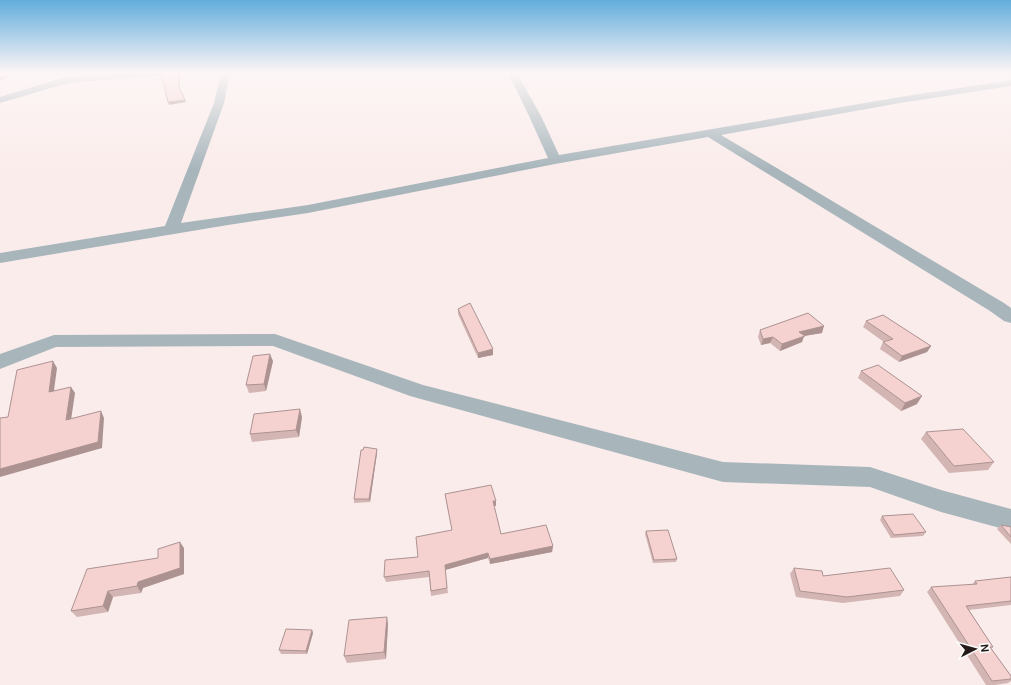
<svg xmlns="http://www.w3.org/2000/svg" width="1011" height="685" font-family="'DM Sans',sans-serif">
<rect width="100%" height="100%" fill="#faeceb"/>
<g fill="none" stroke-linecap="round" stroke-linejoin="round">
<path fill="#a8b6bc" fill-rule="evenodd" d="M126,73H165L160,76L76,82L61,85L0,103V97L59,79L76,76Z
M221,73H230L224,103L181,223L308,205L548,158L529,116L508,73H517L541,116L559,155L900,97L1011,80V86L900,103L721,135L1004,303L1011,308V323L1004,321L990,311L708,137L555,164L308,213L228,225L0,263V253L165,226L214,103Z
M275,334L423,385L723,462L870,467L941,490L1011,509V531L941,512L870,487L723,482L410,396L273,346L56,347L0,369V354L54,335Z"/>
</g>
<path fill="#d3b5b3" d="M458,309L493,355L478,358L458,314Z
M866,321L931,346L927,352L899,362L880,349L883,342H884L863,327Z
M760,330L822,333L804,336L802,342L780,351L770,343L761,345L758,337Z
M273,361L266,391L249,393L246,385Z
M861,371L917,404L901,411L858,378Z
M302,417L299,437L252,442L250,434Z
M926,432L994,462L988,470L949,473L921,439Z
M377,449V453L370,502L354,503V499L363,450Z
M445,494L496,506H494L501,534L553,546L552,552L490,564L488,558L445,570L448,593L431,596L429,577L386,582L384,577L418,557L452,530Z
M882,516L926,532L923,536L891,538L880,520Z
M1001,525L1011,527V544L997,529Z
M646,531L677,559L676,562L653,563L645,534Z
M184,548V574L143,588L141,593L113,597L108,612L77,617L71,611L158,558Z
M794,568L823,576L904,590L900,596L843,603L796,597L790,574Z
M1011,577V605L969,610L993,647L991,648L1011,676V681L1008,683L995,685H986L927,592L931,587L972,585L975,581Z
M388,624L386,659L347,663L344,656Z
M312,630L313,633L307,654H281L279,650Z"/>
<path fill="#ac9392" d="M8,73H11L5,79L0,80V77Z
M89,73H107L89,74Z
M179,73H180V88L179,86Z
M185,100L186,102L169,105L168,102Z
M824,326L822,333L804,336L802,342L780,351L782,344L799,332Z
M773,337L770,343L761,345L763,339Z
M931,346L927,352L899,362L902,356Z
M493,349V355L478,358V353Z
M270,354L273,361L266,391L264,384Z
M53,361L57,368L53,398L49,392Z
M71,387L75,393L70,427L66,420Z
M922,396L917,404L901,411L905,403Z
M300,409L302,417L299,437L296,430Z
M101,411L104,418L102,448L0,477V469Z
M377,449V453L370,502L369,499Z
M493,501H496V506H493Z
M180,542L184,548V574L143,588L141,593L137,586L138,582Z
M553,546L552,552L490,564V559Z
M488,553V558L445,570V565Z
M108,591L113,597L108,612L103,606Z
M387,617L388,624L386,659L384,652Z
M312,630L313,633L307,654L306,651Z"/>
<path fill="#f5d2d0" stroke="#ac9392" d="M0,73H8L4,77H0Z
M164,73H179V86L185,100L168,102L161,74Z
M470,303L493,349L478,353L458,309Z
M808,313L824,326L799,332L805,336L782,344L773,337L763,339L760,330Z
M883,315L931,346L902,356L883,342L893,339L866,321Z
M270,354L264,384L246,385L253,356Z
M53,361L49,392L71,387L66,420L101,411L98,442L0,469V418L8,417L17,370Z
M878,365L922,396L905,403L861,371Z
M300,409L296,430L250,434L254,414Z
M963,429L994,462L954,466L926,432Z
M364,447L377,449L369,499H354L361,450H363Z
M491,485L496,501H493L501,534L546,525L553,546L490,559L488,553L445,565L447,588L431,591L429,571L384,577L385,560L418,557L416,537L452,530L445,494Z
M913,514L926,532L894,535L882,516Z
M1001,525L1011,527V537Z
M668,530L677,559L654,560L646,531Z
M180,542V568L138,582L137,586L108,591L103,606L71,611L87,569L158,558V549Z
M794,568L822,571L823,576L890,568L904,590L847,597L800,591Z
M1011,577V601L966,606L993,647H990L1011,676V679L992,681L931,587L977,584L975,581Z
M387,617L384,652L344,656L349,620Z
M286,629L312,630L306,651L279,650Z"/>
<linearGradient id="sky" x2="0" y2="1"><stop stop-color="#62addc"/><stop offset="0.43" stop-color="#fdf6f6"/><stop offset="1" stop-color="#fdf6f6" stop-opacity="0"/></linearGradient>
<rect width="1011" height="169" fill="url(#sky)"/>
<g transform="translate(975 649) rotate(84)" stroke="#fdfdfd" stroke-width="3" paint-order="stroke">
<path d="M0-3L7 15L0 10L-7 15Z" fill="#251919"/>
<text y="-6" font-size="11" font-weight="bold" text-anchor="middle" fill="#251919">N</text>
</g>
</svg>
